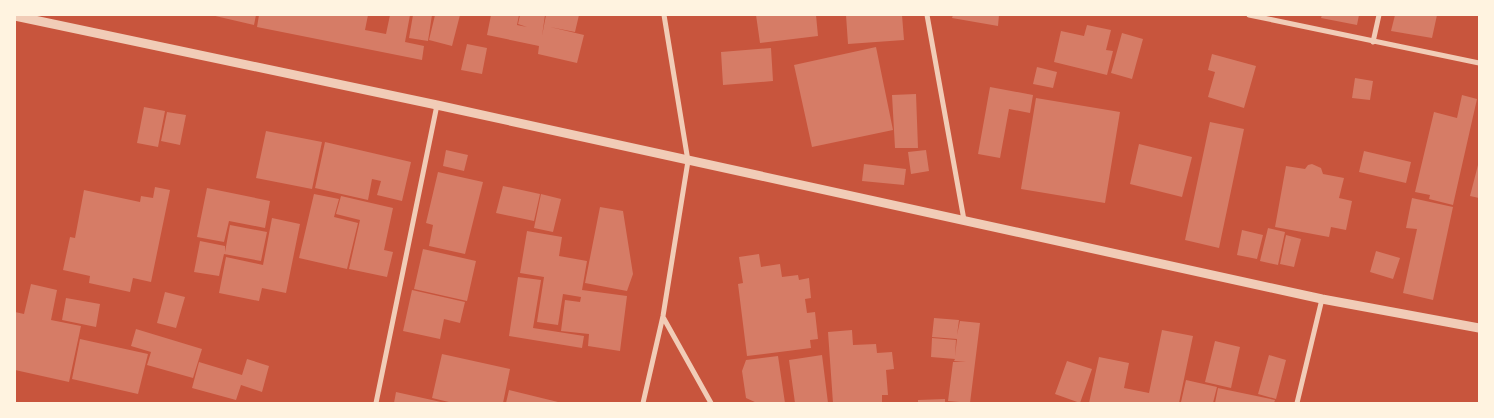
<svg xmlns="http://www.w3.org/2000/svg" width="1494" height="418" font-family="'DM Sans',sans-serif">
<rect width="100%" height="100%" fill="#c8553d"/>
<path fill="#d67c66" d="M211,15H256L254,25Z
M259,15H368L365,30L386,34L390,15H410L405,42L424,46L422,60L257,27Z
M413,15H432L428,41L409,38Z
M435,15H460L452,46L429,40Z
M491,15H519L517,25L527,27L518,24L520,15H545L542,36L546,15H579L575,32L550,27L584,35L577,63L538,54L539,46L487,35Z
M756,15H816L818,36L760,43Z
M846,15H902L904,40L848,44Z
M953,15H999L998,26L952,18Z
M1322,15H1359L1357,25L1321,18Z
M1395,15H1437L1432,38L1391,31Z
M1087,25L1111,30L1106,50L1113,51L1107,75L1054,62L1061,31L1084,36Z
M1122,33L1143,39L1132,79L1111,73Z
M467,44L487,48L482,74L461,70Z
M876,47L893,130L812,147L794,65Z
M771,48L773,81L723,85L721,52Z
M1212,54L1256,66L1244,108L1208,97L1215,72L1208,70Z
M1037,67L1057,72L1053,88L1033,84Z
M1355,78L1373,81L1370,100L1352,98Z
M990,87L1033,95L1030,113L1009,109L1000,158L978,154Z
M916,94L918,148H895L892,95Z
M1462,95L1477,99L1453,205L1429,199L1430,195L1415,192L1434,112L1457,118Z
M1036,98L1120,112L1105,203L1021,189Z
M144,107L165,111L158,147L137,143Z
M167,112L186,115L180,145L161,141Z
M1210,122L1244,129L1219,248L1185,240Z
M266,131L322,142L312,189L256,178Z
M325,142L411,162L402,201L377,195L381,181L372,179L368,200L315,188Z
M1139,144L1192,157L1182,197L1130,184Z
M446,150L468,155L464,171L443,166Z
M926,150L929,171L911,174L908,152Z
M1364,151L1411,162L1406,183L1359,172Z
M864,164L906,169L904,185L862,181Z
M1312,164L1321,168L1323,174L1344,178L1339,198L1352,201L1346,230L1331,227L1329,237L1275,227L1286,166L1305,169L1308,165Z
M1478,165H1479V198L1470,196Z
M438,172L483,182L465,254L429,246L433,225L426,223Z
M503,186L540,194L534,221L496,213Z
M155,187L170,190L151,282L133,278L130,292L89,283L90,276L63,270L70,237L75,238L84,190L140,202L141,196L153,198Z
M207,188L270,201L265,228L229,221L224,242L197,237Z
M314,194L339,199L334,217L358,223L347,269L299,258Z
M541,194L561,199L553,232L534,228Z
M341,196L393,208L384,250L393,252L387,277L349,269L360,220L336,214Z
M1412,198L1453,207L1433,300L1403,293L1417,229L1406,228Z
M600,207L623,211L633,274L627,291L585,283Z
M272,218L300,224L286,293L262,288L259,301L219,293L226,257L263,265Z
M230,225L267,232L261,261L224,254L219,276L194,272L200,241L225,246V252Z
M1268,228L1285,232L1278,265L1260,261Z
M1242,230L1263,235L1257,259L1237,255Z
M527,231L562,237L559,256L587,261L582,290L627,296L620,351L588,346L589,334L561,331L565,300L580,302L581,297L563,294L558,325L537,322L544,277L520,273Z
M1286,235L1301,239L1294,267L1280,264Z
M423,249L476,261L467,301L414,289Z
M1376,251L1400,258L1393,279L1370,272Z
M759,254L761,267L780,264L782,277L798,275L799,280L809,278L811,298L805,299L807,313L815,312L818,339L810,340L811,348L747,356L738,284L743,283L739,257Z
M518,277L541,280L533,328L584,336L582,348L509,336Z
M31,284L57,290L51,320L81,326L69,382L15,370V312L24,314Z
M412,290L465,302L460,323L444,319L440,339L403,331Z
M165,292L185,297L176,328L157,323Z
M66,298L100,304L96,327L62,320Z
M934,318L959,320L957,335L960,321L980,323L970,403L948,401L953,362H966L954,361L955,359L931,357L932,338L956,340L955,356L957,339L932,337Z
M136,329L202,349L193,378L147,365L151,352L131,346Z
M852,330L853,345L876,344L877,353L892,352L894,369L886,370L888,395H882V403H833L828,332Z
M1162,330L1193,336L1179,403H1089L1099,357L1129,363L1124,388L1149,393Z
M80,339L148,354L138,394L72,379Z
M1215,341L1240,347L1231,388L1205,382Z
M442,354L510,369L503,403H453L432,398Z
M822,355L828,403H795L789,360Z
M1269,355L1286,360L1276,399L1258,394Z
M778,356L785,403H757L746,398L742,371L746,360Z
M247,359L269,366L262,392L241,385L236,400L192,388L199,362L242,375Z
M1067,361L1092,369L1080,403L1055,394Z
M1186,380L1217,387L1213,403L1181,402Z
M1218,388L1275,400L1274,403H1215Z
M509,390L558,402V403H506Z
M396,392L441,402V403H394Z
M945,399V403H918V400Z"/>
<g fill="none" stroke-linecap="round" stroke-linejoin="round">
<path stroke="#f1ccb7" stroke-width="5" d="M927,15L964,220
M1249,15L1479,63
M1373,42L1379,15
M663,317L711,403
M376,403L437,105
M643,403L663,316L688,161L664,15
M1297,403L1322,299"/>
<path stroke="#f1ccb7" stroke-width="9" d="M15,16L437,105L1322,299L1479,328"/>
</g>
<rect width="1494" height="418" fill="none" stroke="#fff3e0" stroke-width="32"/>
</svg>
